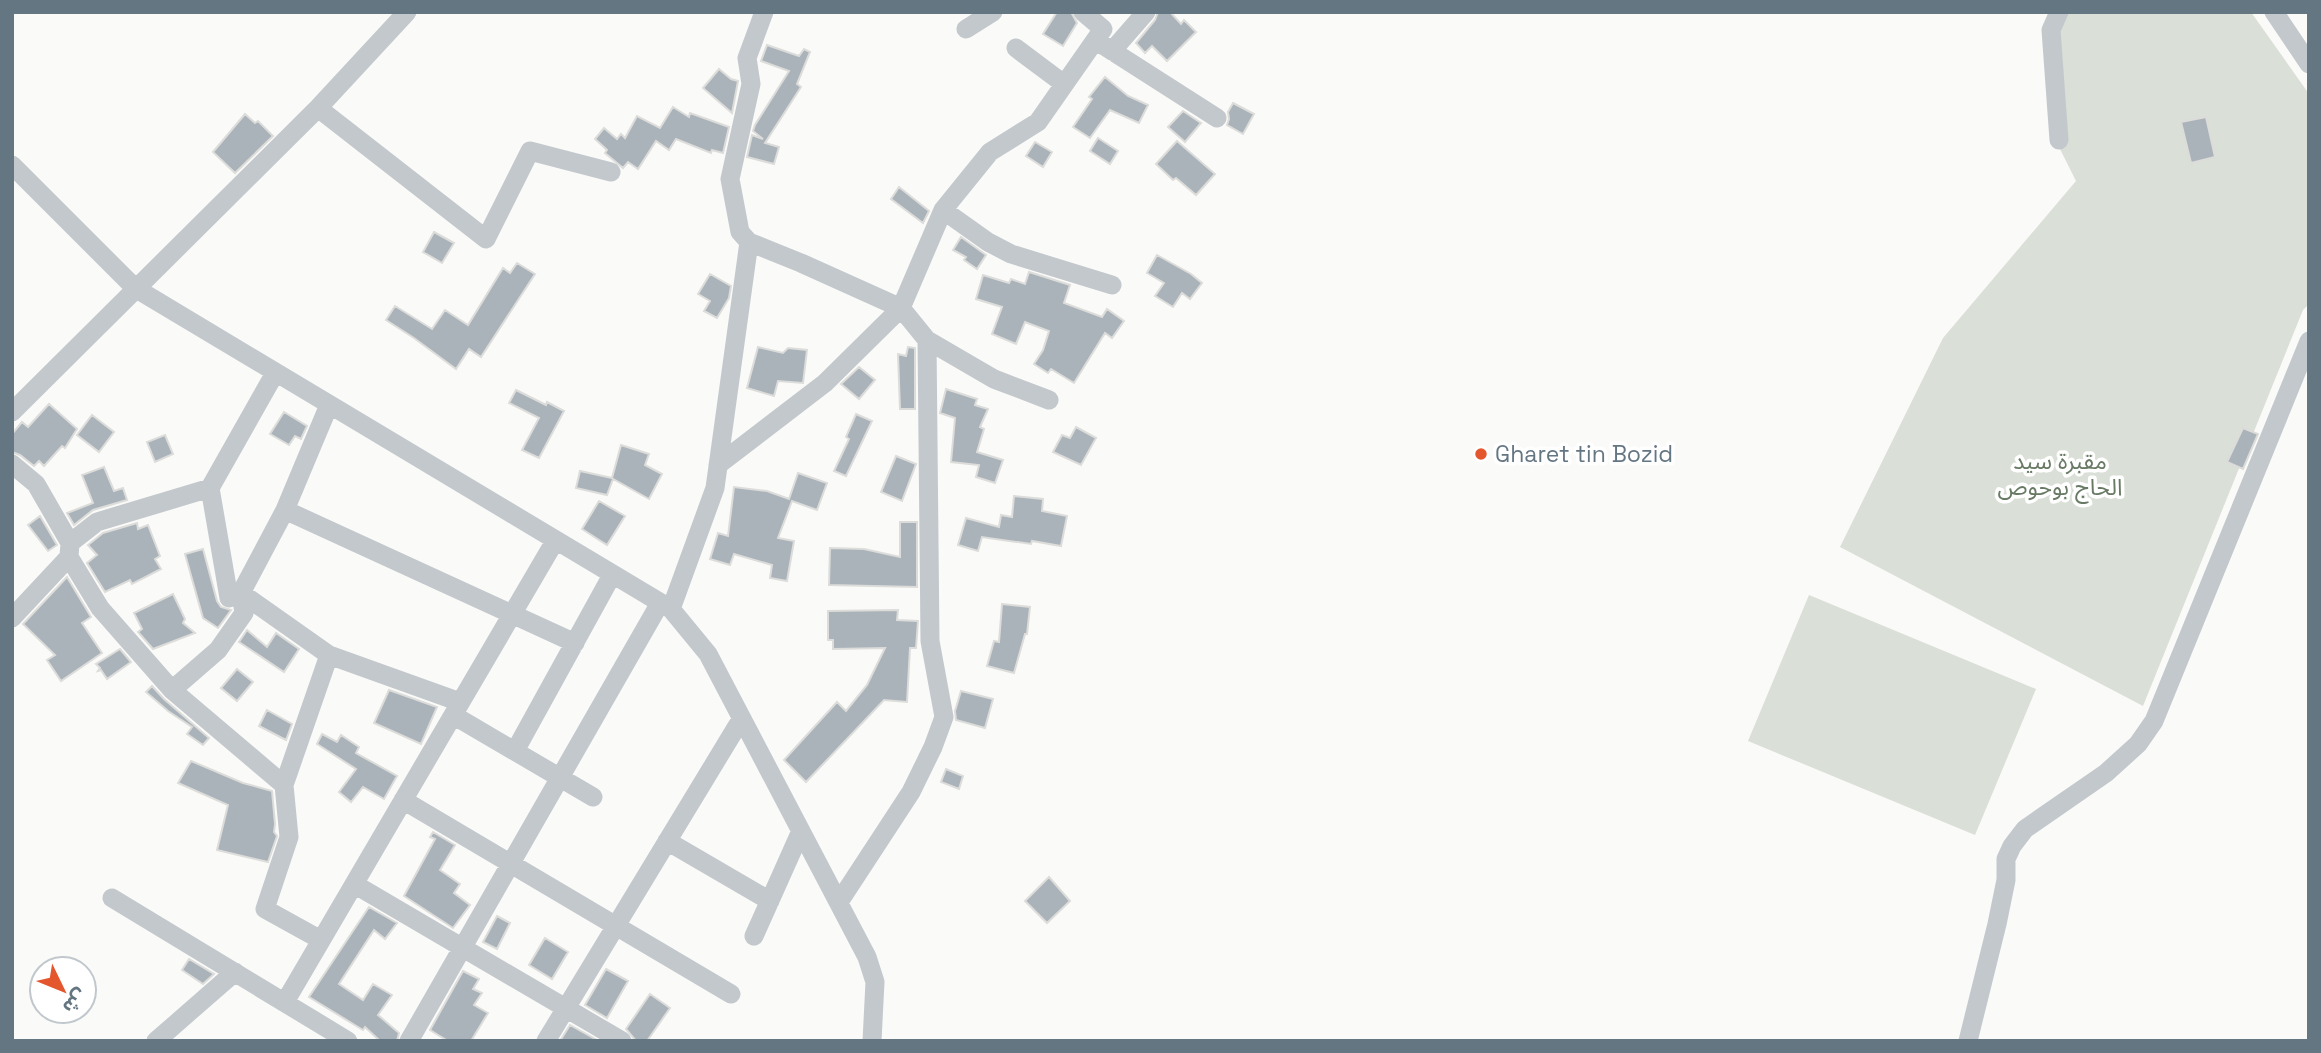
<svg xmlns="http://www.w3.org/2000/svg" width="2321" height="1053" font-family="'Space Grotesk','Noto Sans Arabic',sans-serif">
<rect width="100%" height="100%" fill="#fafaf8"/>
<path fill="#dadfd7" d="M2055,12H2251L2309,94V304L2303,310L2143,706L1840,547L1943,338L2076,181L2058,145Z
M1809,595L2036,689L1975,835L1748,741Z"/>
<path fill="#aab3b9" stroke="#dcdcda" stroke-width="2" d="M1057,12H1071L1077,23L1063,46L1043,34Z
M1158,12H1170L1181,24L1184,20L1196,32L1167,61L1152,46L1145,53L1136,43L1155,20Z
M767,45L799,56L804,49L810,52L797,84L801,87L765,143L779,147L774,164L747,157L752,135L763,139L753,131L755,125L789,71L761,61Z
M719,69L731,79L738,81L732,113L703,88Z
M1105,77L1128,96L1148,105L1139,123L1110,110L1090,138L1073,127L1092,99L1089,97Z
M1233,103L1254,114L1243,134L1227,125L1229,119L1228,112Z
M673,107L689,117L690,113L729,127L723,153L712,150L711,153L676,139L669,150L656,141L638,169L628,162L623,168L605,153L607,150L595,139L604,128L617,139L621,134L625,138L637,116L660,128Z
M1183,111L1201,123L1185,142L1168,127Z
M245,114L255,123L258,121L273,136L235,173L213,152Z
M2206,117L2215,157L2191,163L2181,122Z
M1098,138L1118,151L1110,164L1090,151Z
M1177,141L1215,174L1196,195L1176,178L1173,180L1156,164Z
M1035,142L1052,152L1043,167L1026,156Z
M899,187L929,211L923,223L891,199Z
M434,232L454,243L442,263L423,252Z
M961,237L986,255L977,269L964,260L966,257L953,250Z
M1157,255L1191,274L1202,283L1190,299L1182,293L1173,307L1155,296L1164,283L1147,273Z
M517,263L535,274L481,357L469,349L456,369L414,338L386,320L395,306L432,329L445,310L468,325L503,268L510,273Z
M1029,272L1070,285L1064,303L1102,317L1107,309L1124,321L1112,338L1105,333L1074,383L1051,369L1048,373L1034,364L1043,350L1049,331L1025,322L1016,344L992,334L1002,307L976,299L983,275L1009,283L1011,279L1025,284Z
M710,274L731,286L729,298L717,318L704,311L710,301L698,294Z
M758,347L783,353L788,348L807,350L803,383L778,381L774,396L747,388Z
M908,347L915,348V409H900L898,354L906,356Z
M859,367L875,380L859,399L841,384Z
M946,389L977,399L975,405L988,409L980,427L984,429L977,452L1003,460L995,483L976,477L979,465L951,462L955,418L940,413Z
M516,390L546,405L547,402L564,411L539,458L522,450L539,418L509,403Z
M49,404L77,429L65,448L62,446L44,466L39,461L34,466L20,455L12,452V434L22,422L28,427Z
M284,412L307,426L301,439L295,436L289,445L270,434Z
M856,414L872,421L846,476L834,471L849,439L846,437Z
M92,415L114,432L99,452L77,435Z
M1076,427L1096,438L1081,465L1053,452L1062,435L1070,438Z
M2243,428L2258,434L2243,469L2227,462Z
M165,435L173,454L155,462L147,442Z
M621,445L649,454L645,465L662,474L649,499L613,479L607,495L576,488L580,471L612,478Z
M896,456L916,464L902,501L881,492Z
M104,467L114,491L123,488L127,500L93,510L74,525L67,513L93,503L82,475Z
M798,473L827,483L817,510L792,501L778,538L794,541L787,581L770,578L772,565L734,554L730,565L710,559L718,533L728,536L734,487L767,491L789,499Z
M1014,496L1043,499L1042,511L1067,516L1061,546L1032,541L1031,544L982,537L978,551L958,545L966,518L999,527L1001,515L1012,517Z
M599,501L625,516L607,545L582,529Z
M40,516L57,545L48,551L28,525Z
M900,522H917V587L829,585L830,548L864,549L900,557Z
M137,523L138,529L148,525L160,556L155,559L161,569L132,584L130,580L105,592L87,563L97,555L88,545L103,533Z
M203,549L217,601L221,607L231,610L218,628L203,618L185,554Z
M67,577L91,617L82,623L102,653L61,681L47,660L55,655L23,624Z
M173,594L185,619L183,623L195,633L153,649L138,632L142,629L134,613Z
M1002,604L1030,607L1027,634H1025L1014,673L987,666L994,641L999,642Z
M898,610L897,620L918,621L916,648H910L907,702L884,700L806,782L784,760L837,702L846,711L867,685L885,648L833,649V640H828V611Z
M247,630L267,647L276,633L299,649L284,672L239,642Z
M120,649L131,662L107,679L101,670L98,671L100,668L96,664Z
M237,669L253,682L237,701L221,688Z
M152,686L164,699L209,738L203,745L187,734L192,727L168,711L146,692Z
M389,690L437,707L421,744L374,723Z
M961,691L993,699L985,728L956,720L955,711Z
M267,710L292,724L286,740L259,726Z
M322,734L337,742L341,735L359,747L356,753L397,776L384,799L363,787L351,802L339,792L356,769L317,744Z
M191,761L243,783L272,791L275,824L274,832L277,836L268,862L217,850L228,805L178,783Z
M946,769L963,776L959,789L941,782Z
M433,832L455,845L440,870L460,884L454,893L470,905L453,928L404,896L435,839L430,837Z
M1049,877L1070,901L1047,923L1025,901Z
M369,907L397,923L385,939L374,930L339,984L363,1000L373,984L392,995L378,1015L399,1033L397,1041H380L365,1027L363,1030L309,997Z
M497,916L510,923L497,949L483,942Z
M545,938L568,952L552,979L529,965Z
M189,959L214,974L203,984L182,970Z
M606,969L628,981L607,1018L585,1005Z
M463,971L479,979L473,989L482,993L474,1005L488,1013L471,1041H448L430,1030Z
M650,994L670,1008L647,1041H636L626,1029Z
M570,1025L595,1039L594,1041H560Z"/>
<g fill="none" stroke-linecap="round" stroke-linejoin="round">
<path stroke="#c3c8cc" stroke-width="19" d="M764,12L747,58L751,84L730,179L740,232L749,242L801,263L901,308L927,340L930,641L944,717L933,747L911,792L839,902
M2274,12L2309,64
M966,29L993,12
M1095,40L1217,118
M1016,48L1064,84
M1112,51L1146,12
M318,108L486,239L530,151L611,172
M2059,140L2051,30L2059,12
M12,165L135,288L671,609L708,654L867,957L875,982L872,1041
M943,210L988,242L1011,254L1112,285
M927,340L994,379L1049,400
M12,412L318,108L407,12
M12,464L36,484L70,543L69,557L100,608L172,690L284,785
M718,465L825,383L901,308L943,210L990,152L1038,122L1103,29L1083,12
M285,510L575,643
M70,543L97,522L210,488
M241,593L229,598L210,488L275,373
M241,593L329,655L460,702
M671,609L715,488L749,242
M12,618L69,557
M172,690L218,650L244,613L241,593L285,510L329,405
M453,715L593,797
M515,751L612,575
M403,800L731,994
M667,841L770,901
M354,884L622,1041
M112,898L348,1041
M754,936L801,831
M321,940L265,909L289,837L284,785L329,655
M285,1002L555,541
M156,1041L235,972
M409,1041L660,603
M546,1041L742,718
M1968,1041L1997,924L2006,880V859L2012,846L2025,829L2106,773L2138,744L2154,721L2309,341"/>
</g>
<circle fill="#e4572e" stroke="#fff" stroke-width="2.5" cx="1481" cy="454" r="7"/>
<g text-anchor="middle" stroke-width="7" stroke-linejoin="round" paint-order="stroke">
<g font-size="23" fill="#657683" stroke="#fff" text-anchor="start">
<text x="1495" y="462">Gharet tin Bozid</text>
</g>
<g font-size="23" fill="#687a64" stroke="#fff">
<text x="2060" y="469">مقبرة سيد<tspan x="2060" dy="26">الحاج بوحوص</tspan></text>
</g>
</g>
<rect width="2321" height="1053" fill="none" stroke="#657683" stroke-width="28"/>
<g transform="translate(63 990) rotate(133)"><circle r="33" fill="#ffffff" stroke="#c1c8cd" stroke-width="2"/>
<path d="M0-5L12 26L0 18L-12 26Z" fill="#e4572e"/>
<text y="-10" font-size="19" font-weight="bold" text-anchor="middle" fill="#657683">ش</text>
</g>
</svg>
